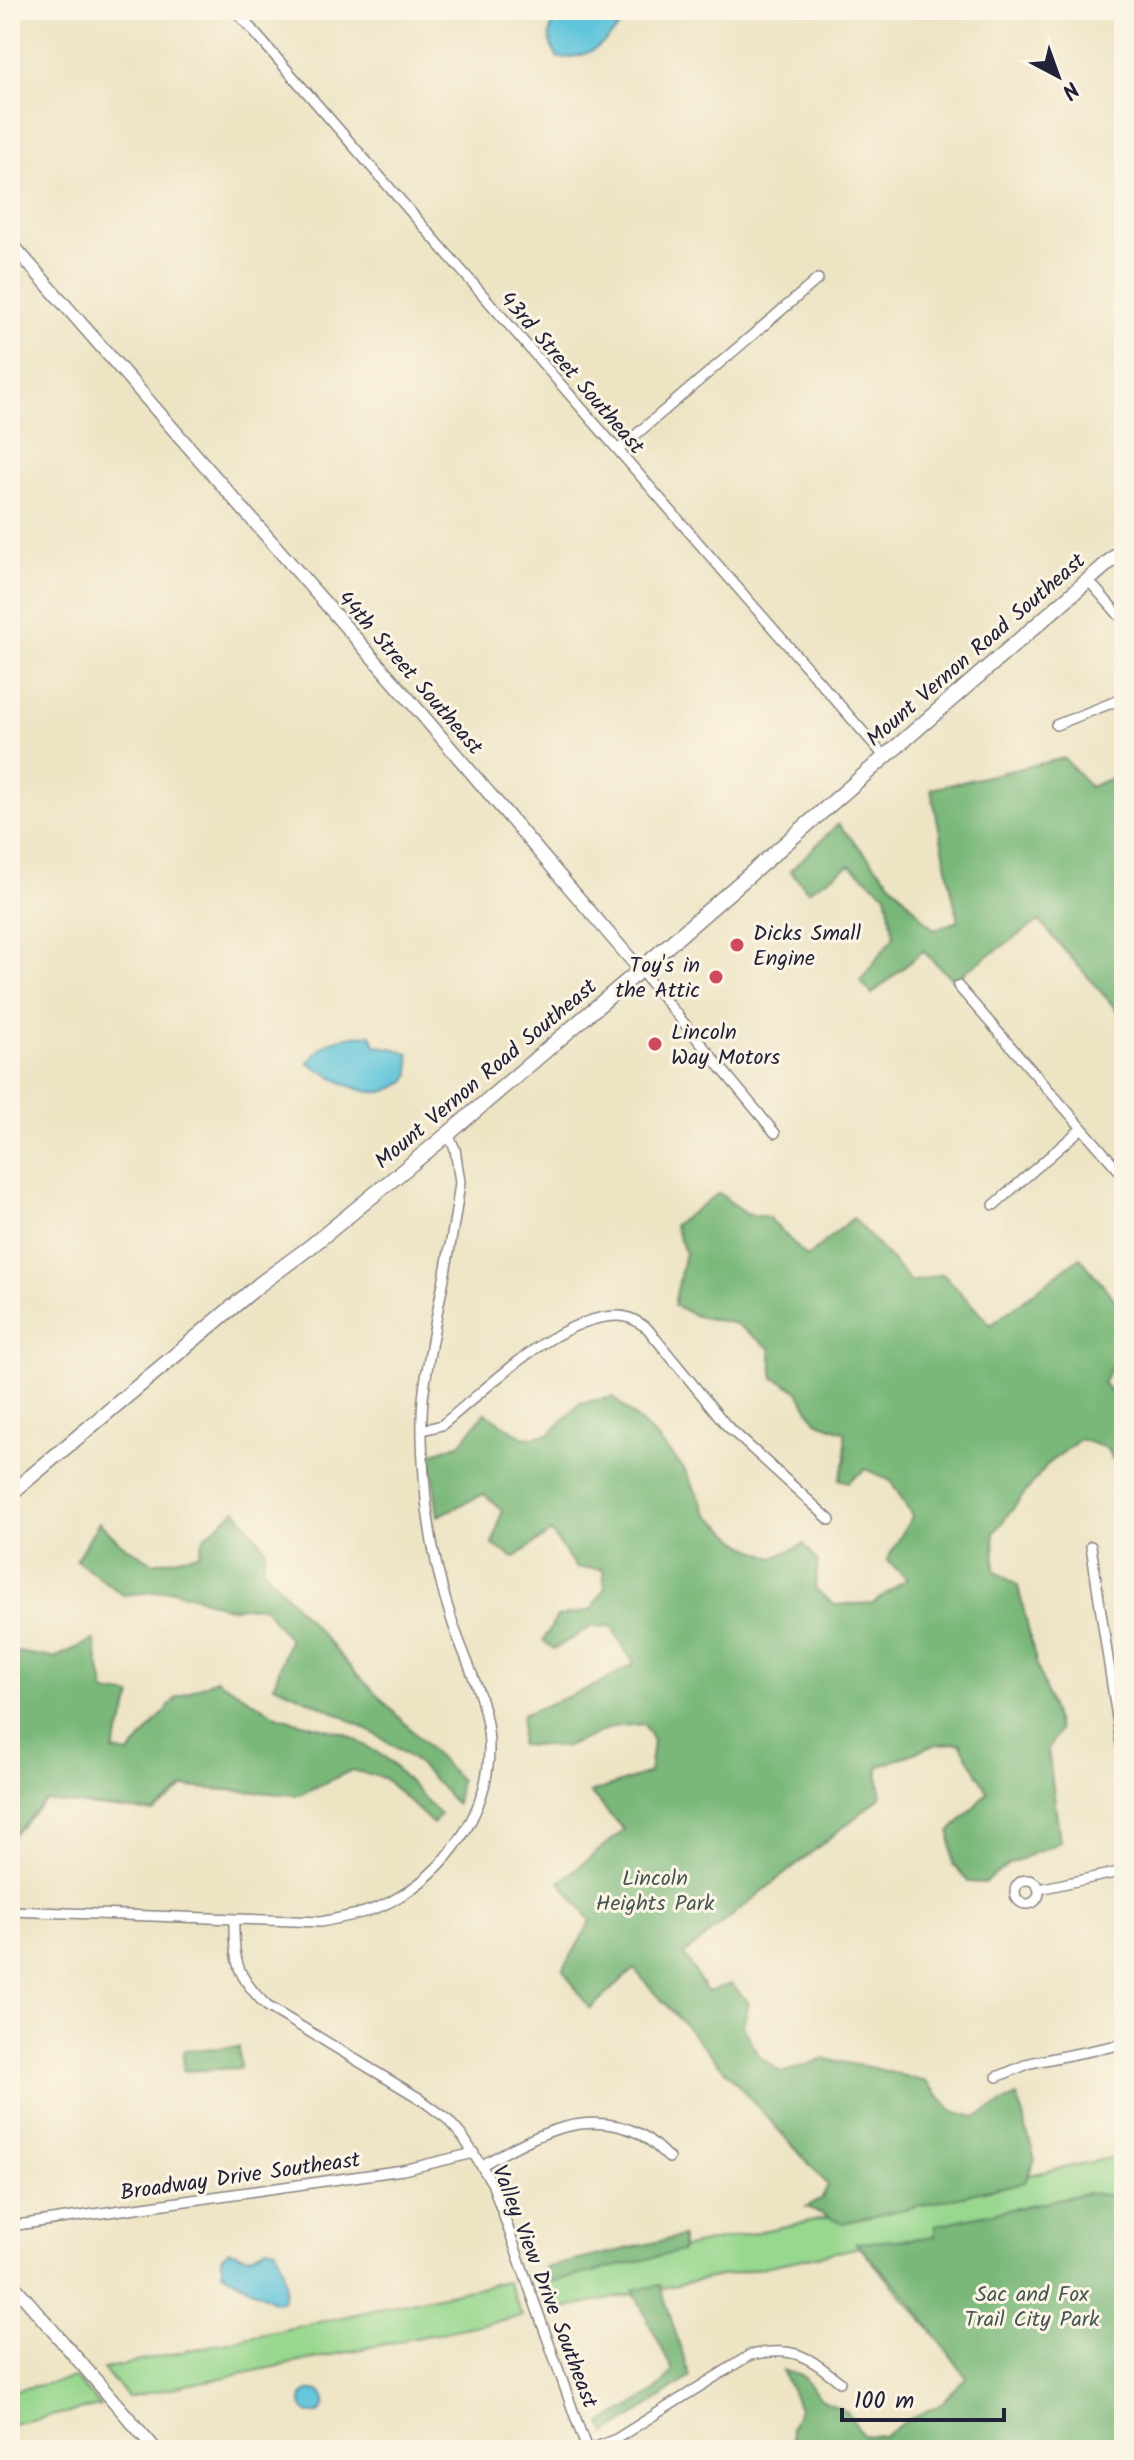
<svg xmlns="http://www.w3.org/2000/svg" width="1134" height="2460" font-family="Kalam,sans-serif">
<rect width="100%" height="100%" fill="#fcf5e5"/>
<filter id="ink" filterUnits="userSpaceOnUse"><feTurbulence type="fractalNoise" baseFrequency=".0125" numOctaves="2"/><feDisplacementMap in="SourceGraphic" scale="16" xChannelSelector="R" yChannelSelector="G"/><feConvolveMatrix kernelMatrix="1 2 1 2 8 2 1 2 1" color-interpolation-filters="sRGB"/></filter>
<filter id="wash" filterUnits="userSpaceOnUse"><feTurbulence type="fractalNoise" baseFrequency=".006" numOctaves="4" result="noise"/><feDisplacementMap in="SourceGraphic" scale="32" xChannelSelector="R" yChannelSelector="G"/><feGaussianBlur stdDeviation="1.8" result="paint"/><feColorMatrix in="noise" values="0 0 0 0 0 0 0 0 0 0 0 0 0 0 0 0 0 1.4 0 .05"/><feComposite in="paint" operator="in"/></filter>
<g filter="url(#wash)">
<rect width="100%" height="100%" fill="#ede4c4"/>
<path fill="#97d78e" stroke="#5c7c64" stroke-width="2" d="M1124,2155V2450H1034L860,2247L552,2311L543,2277Z
M507,2281L522,2316L128,2397L103,2369Z
M75,2378L100,2406L10,2424V2391Z"/>
<path fill="#79b879" stroke="#4e6d5a" stroke-width="2" d="M1064,758L1090,787L1124,773V1018L1039,921L953,980L923,951L872,994L860,981L894,936L886,894L850,865L808,891L790,871L838,824L934,930L958,921L931,789Z
M719,1193L746,1214L768,1217L807,1257L853,1218L911,1282L943,1274L991,1325L1080,1257L1124,1311V1342L1103,1383L1124,1405V1478L1106,1448L1080,1439L1047,1465L994,1533L995,1570L1018,1586L1036,1662L1059,1731L1048,1749L1060,1842L1009,1864L984,1883L969,1882L953,1864L950,1832L988,1792L960,1743L937,1744L878,1767L881,1797L684,1954L707,1992L731,1984L749,2003L743,2025L759,2056L782,2073L824,2059L874,2068L926,2082L953,2111L976,2117L1017,2096L1035,2160L1025,2182L843,2223L806,2207L822,2198L828,2185L634,1969L590,2009L563,1970L591,1921L560,1882L624,1830L590,1793L649,1773L653,1741L644,1724L612,1727L566,1747L520,1745L522,1715L594,1686L634,1664L611,1626L591,1627L554,1649L543,1641L557,1617L591,1610L605,1588L603,1569L576,1568L551,1532L514,1558L493,1545L502,1510L484,1494L438,1516L431,1454L461,1443L485,1412L524,1438L550,1434L580,1403L613,1397L653,1434L684,1469L708,1514L745,1546L774,1558L804,1544L818,1562L815,1589L835,1605L873,1603L907,1579L887,1560L912,1516L891,1481L866,1469L848,1482L839,1479L846,1459L845,1432L816,1421L796,1389L774,1378L770,1348L736,1324L696,1316L674,1305L685,1252L674,1225Z
M236,1510L266,1549L262,1568L355,1672L460,1780L456,1804C442,1789 428,1772 412,1759C370,1727 323,1706 274,1685L289,1640L263,1606L229,1608L174,1590L123,1595L76,1560L99,1522L119,1542L153,1563L199,1554L204,1537Z
M94,1640L105,1692L132,1696L113,1751L129,1754L176,1698L216,1679L279,1717L346,1734L386,1758L440,1815L433,1824L384,1778L352,1770L299,1795L185,1787L154,1812L45,1801L11,1838L10,1651L54,1658Z
M239,2047L240,2068L183,2071L184,2050Z
M1086,2193L1124,2197V2450H795L791,2428L799,2408L782,2370L802,2376L821,2399L847,2412L863,2435L884,2437L910,2418L940,2405L966,2377L906,2295L856,2243L934,2237L936,2225Z
M682,2236V2251L550,2282L544,2268Z
M660,2285L690,2377L606,2435L601,2423C627,2409 656,2396 673,2371L633,2290Z"/>
<path fill="#5ec5da" stroke="#40748a" stroke-width="2" d="M561,10H628L630,13C611,40 592,59 558,58C545,39 548,28 561,10Z
M371,1034L375,1045L396,1049L409,1054L410,1073L406,1082C399,1085 389,1091 381,1092C355,1094 330,1075 308,1063C328,1036 339,1038 371,1034Z
M267,2247L276,2249C281,2265 291,2286 281,2301L275,2302L222,2273V2258L229,2251L248,2256Z
M301 2402a12 12 0 1 1 24 0a12 12 0 1 1-24 0Z"/>
</g>
<g filter="url(#ink)">
<g fill="none" stroke-linecap="round" stroke-linejoin="round">
<g stroke="#888380" stroke-width="12">
<path id="street" d="M235,10L885,757
M618,450L818,279
M1088,580L1124,621
M1056,725L1124,698
M640,970L775,1133
M958,986L1124,1176
M994,1205L1082,1128
M423,1430L442,1425C488,1388 558,1315 619,1316C630,1316 638,1322 647,1328L727,1426L830,1520
M1091,1546L1124,1764
M1015 1892a12 12 0 1 1 24 0a12 12 0 1 1-24 0Z
M1039,1889L1124,1871
M10,1911L321,1922C344,1917 369,1913 390,1902C447,1872 490,1811 489,1746C489,1705 466,1662 453,1624C437,1576 427,1526 424,1476C422,1449 420,1417 424,1391C433,1321 452,1252 460,1182L455,1149L448,1134
M234,1920C233,1961 237,1977 267,2006L419,2098L446,2118L463,2137L492,2183L587,2450
M997,2077L1030,2063L1124,2044
M482,2165C531,2138 583,2106 640,2134C650,2139 660,2150 669,2158
M10,2226L403,2170L474,2153
M588,2450L616,2439L750,2355C794,2346 806,2355 840,2382"/>
</g>
<g stroke="#888380" stroke-width="15">
<path id="secondary" d="M10,242L400,689L640,970
M10,2281L156,2450"/>
</g>
<g stroke="#888380" stroke-width="17">
<path id="primary" d="M10,1494L260,1284L310,1247L448,1134L640,970L1124,549"/>
</g>
<use href="#street" stroke="#fff" stroke-width="9"/>
<use href="#secondary" stroke="#fff" stroke-width="12"/>
<use href="#primary" stroke="#fff" stroke-width="14"/>
</g>
</g>
<g fill="#d1495b" stroke="#fcf5e5" stroke-width="3">
<circle cx="737" cy="945" r="8"/>
<circle cx="716" cy="977" r="8"/>
<circle cx="655" cy="1044" r="8"/>
</g>
<g text-anchor="middle" stroke-width="6" stroke-linejoin="round" paint-order="stroke">
<g font-size="22" fill="#22223b" stroke="#fcf5e5">
<text transform="translate(573 372) rotate(49)" y="8">43rd Street Southeast</text>
<text transform="translate(975 649) rotate(-41)" y="8">Mount Vernon Road Southeast</text>
<text transform="translate(411 672) rotate(49)" y="8">44th Street Southeast</text>
<text transform="translate(485 1073) rotate(-40)" y="8">Mount Vernon Road Southeast</text>
<text transform="translate(240 2175) rotate(-8)" y="8">Broadway Drive Southeast</text>
<text transform="translate(546 2286) rotate(69)" y="8">Valley View Drive Southeast</text>
</g>
<g font-size="22" fill="#22223b" stroke="#fcf5e5" text-anchor="start">
<text x="753" y="940">Dicks Small<tspan x="753" dy="25">Engine</tspan></text>
<text x="700" y="972" text-anchor="end">Toy's in<tspan x="700" dy="25">the Attic</tspan></text>
<text x="671" y="1039">Lincoln<tspan x="671" dy="25">Way Motors</tspan></text>
</g>
<g font-size="22" fill="#455854" stroke="#fcf5e5">
<text x="655" y="1885">Lincoln<tspan x="655" dy="25">Heights Park</tspan></text>
<text x="1032" y="2301">Sac and Fox<tspan x="1032" dy="25">Trail City Park</tspan></text>
</g>
</g>
<rect width="1134" height="2460" fill="none" stroke="#fcf5e5" stroke-width="40"/>
<g transform="translate(1058 76) rotate(139)" stroke="#fcf5e5" stroke-width="6" paint-order="stroke">
<path d="M0-6L14 30L0 20L-14 30Z" fill="#22223b"/>
<text y="-12" font-size="22" font-weight="bold" text-anchor="middle" fill="#22223b">N</text>
</g>
<path d="M842 2408v12h162v-12" fill="none" stroke="#22223b" stroke-width="4"/>
<text x="854" y="2408" font-size="24" fill="#22223b" stroke="#fcf5e5" stroke-width="6" paint-order="stroke">100 m</text>
</svg>
